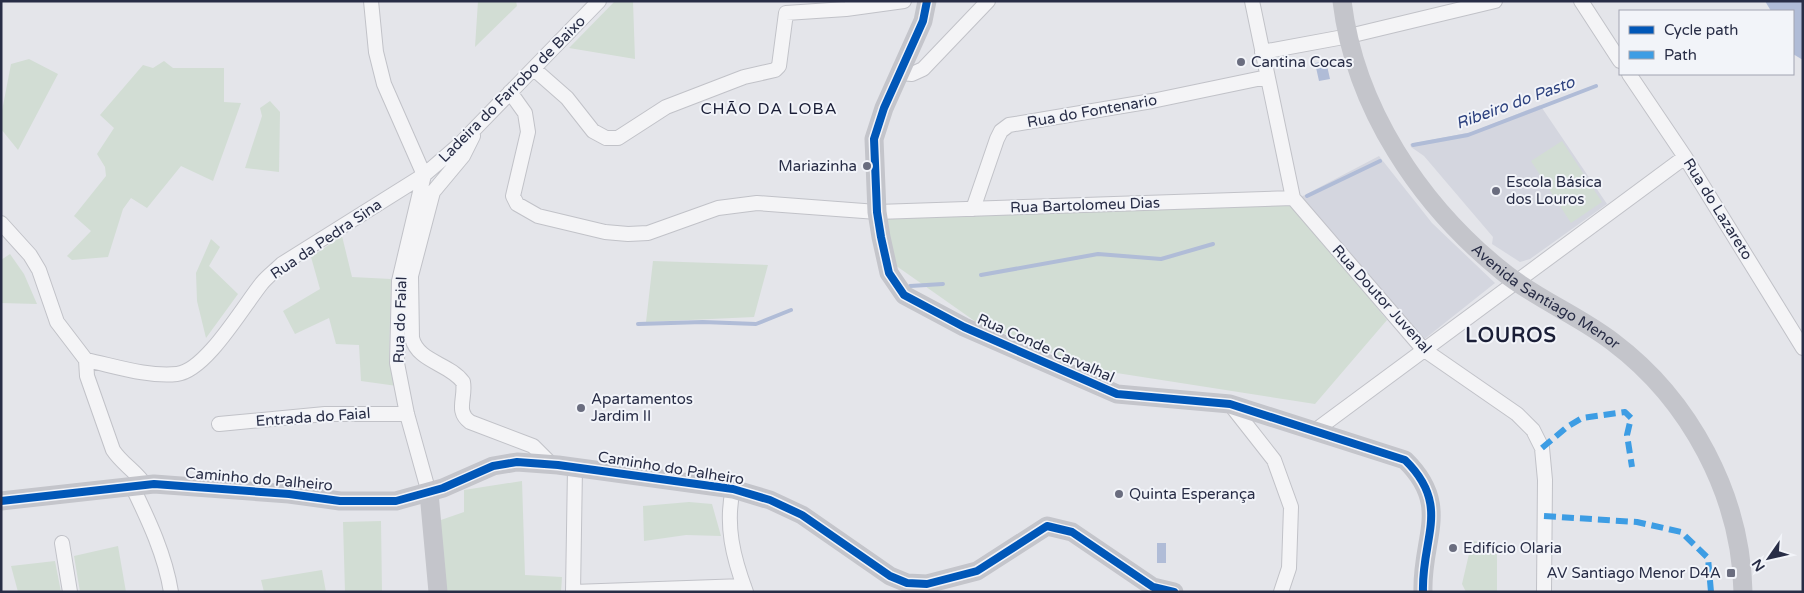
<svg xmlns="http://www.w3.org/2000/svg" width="1804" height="593" font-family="'Varela Round',sans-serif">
<rect width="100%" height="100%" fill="#e4e5ea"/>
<path fill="#d4d6df" d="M1540,105L1607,204L1530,259L1520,262L1492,244L1493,237L1424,156L1411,147L1410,144L1472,132Z
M1379,156L1432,223L1495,283L1422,341L1301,197Z"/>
<path fill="#d2ddd4" d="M478,1H516L517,6L475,47Z
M615,1H633L635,59L569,48Z
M29,59L58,74L18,150L1,129V116L11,64Z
M164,61L173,68H224V102L241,103L213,181L181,166L147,208L131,198L123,209L108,257L72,260L67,256L91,231L74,216L106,176L105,167L97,154L114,128L100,115L143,65L153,68Z
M270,101L280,112L279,172L245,168L262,116L260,108Z
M1562,141L1602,202L1571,223L1531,161Z
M1293,205L1387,320L1315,404L1091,369L976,322L895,265L884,215Z
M342,236L352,277L391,279L389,360L397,386L361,381L359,345L336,344L329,318L295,334L283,311L320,289L311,257Z
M211,239L220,247L209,266L238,294L206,338L197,301L196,273Z
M10,254L24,274L37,304L1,303V260Z
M653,261L768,265L754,317L646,322Z
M522,481L525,575L562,577L561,592H445L438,521L464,512V490Z
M689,502L712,504L721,536L686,535L644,541L643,506Z
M381,521L382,592H345L343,522Z
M1472,541L1497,544V592H1466L1462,584Z
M118,546L126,592H80L74,556Z
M55,561L61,592H18L11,566Z
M322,570L326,592H264L261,580Z"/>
<path fill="#b0bcd7" d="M1765,1H1803V60L1793,54V11H1771Z
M1326,61L1330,79L1319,81L1315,63Z
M1157,543H1166V563H1157Z"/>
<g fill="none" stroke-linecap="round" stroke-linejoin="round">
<path stroke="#b0bcd7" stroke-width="4" d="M1413,145L1468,135L1596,86
M1307,196L1380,161
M981,275L1098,254L1161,259L1213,244
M910,286L943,284
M638,324L703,322L756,324L791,310"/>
<g stroke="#c1c2c8" stroke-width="16">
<path id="street" d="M371,1L376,52L384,84L424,175
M1252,1L1293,198L1423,349L1517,414L1533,430L1542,448L1545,480L1544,592
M1581,1L1620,61
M1262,52L1349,36L1495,1
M534,69L567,98L593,131L606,138H618L666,107L744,77L775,70L779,66L786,13L846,9L904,1
M900,73L912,74L923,69L988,1
M1629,74L1685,157L1803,348
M510,92L525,113L528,132L513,196L517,204L538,216L605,232L628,234L648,233L718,208L757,203L877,212L1293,198
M473,136L463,156L433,192L411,276L412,338C418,362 449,363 463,382C466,398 455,411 470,422L533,446L552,465
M424,175L399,281L397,363L407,414L429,493
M973,209L997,139L1001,131L1009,125L1152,101L1267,77
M1,223L30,255L39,270L57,322L86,360L87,376L113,450C122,464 136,471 145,485
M86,360C115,366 147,377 177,374C206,371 244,305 262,283C268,276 276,270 282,264L424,175L460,144L599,1
M1230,404L1274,460L1291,507L1289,568L1281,592
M219,424L325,414H407
M1316,430L1685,157
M133,488C149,521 165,555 171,592
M733,489C725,525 733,557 746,592
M62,543L70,592
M573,592L744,586
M573,592L575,468"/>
</g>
<use href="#street" stroke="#f4f4f6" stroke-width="14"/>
<g stroke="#c4c5cb" stroke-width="19">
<path d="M927,1L923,21L884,108L874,139L877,212L881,237L889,273L904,295L964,327L1117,394L1230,404L1405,460C1452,506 1421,538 1423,592"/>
<path id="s1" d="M1342,1C1355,108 1420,205 1502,271C1536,299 1578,315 1613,342C1690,400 1741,495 1743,592"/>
<path d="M429,493L438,592"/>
<path d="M1,501L154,484L289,494L340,501H396L443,488L493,466L517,462L558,465L733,489L770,500L802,515L890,576L907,583L927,584L977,571L1047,526L1072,532L1153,587L1174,592"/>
</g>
<path stroke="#3d9de4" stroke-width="6" stroke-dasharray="12 6" stroke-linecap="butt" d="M1542,448L1567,427L1582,418L1625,412L1631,418L1627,435L1632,467
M1544,516L1637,522L1681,532L1708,558L1711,592"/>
<g stroke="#f2f4f9" stroke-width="11">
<path id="cycleway" d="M927,1L923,21L884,108L874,139L877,212L881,237L889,273L904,295L964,327L1117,394L1230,404L1405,460C1452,506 1421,538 1423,592
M1,501L154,484L289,494L340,501H396L443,488L493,466L517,462L558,465L733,489L770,500L802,515L890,576L907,583L927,584L977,571L1047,526L1072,532L1153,587L1174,592"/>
</g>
<use href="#cycleway" stroke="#0057b8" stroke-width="8"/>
</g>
<g fill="#6a6d7f" stroke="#f2f4f9" stroke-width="2">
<circle cx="1241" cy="62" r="5"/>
<circle cx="867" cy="166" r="5"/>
<circle cx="1496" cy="191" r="5"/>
<circle cx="581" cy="408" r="5"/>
<circle cx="1119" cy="494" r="5"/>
<circle cx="1453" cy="548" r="5"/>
<rect x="1726" y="568" width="10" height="10" rx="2.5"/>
</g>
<g text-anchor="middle" stroke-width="4" stroke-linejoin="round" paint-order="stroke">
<g font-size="15" fill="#282d46" stroke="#f2f4f9" text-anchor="start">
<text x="1251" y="67">Cantina Cocas</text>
<text x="857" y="171" text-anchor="end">Mariazinha</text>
<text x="1506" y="187">Escola Básica<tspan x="1506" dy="17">dos Louros</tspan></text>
<text x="591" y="404">Apartamentos<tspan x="591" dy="17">Jardim II</tspan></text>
<text x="1129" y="499">Quinta Esperança</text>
<text x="1463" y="553">Edifício Olaria</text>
<text x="1721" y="578" text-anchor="end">AV Santiago Menor D4A</text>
</g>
<g font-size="15" fill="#282d46" stroke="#f2f4f9">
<text transform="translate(512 89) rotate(-45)" y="5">Ladeira do Farrobo de Baixo</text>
<text transform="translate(1092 111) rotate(-10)" y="5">Rua do Fontenario</text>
<text transform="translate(1085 205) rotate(-2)" y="5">Rua Bartolomeu Dias</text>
<text transform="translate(1718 209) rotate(58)" y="5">Rua do Lazareto</text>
<text transform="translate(326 239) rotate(-34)" y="5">Rua da Pedra Sina</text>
<text dy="5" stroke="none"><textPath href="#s1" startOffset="372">Avenida Santiago Menor</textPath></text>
<text transform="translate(1382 299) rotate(48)" y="5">Rua Doutor Juvenal</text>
<text transform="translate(400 320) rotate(-88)" y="5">Rua do Faial</text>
<text transform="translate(1046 348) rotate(24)" y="5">Rua Conde Carvalhal</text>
<text transform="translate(313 417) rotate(-4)" y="5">Entrada do Faial</text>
<text transform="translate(671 468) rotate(9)" y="5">Caminho do Palheiro</text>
<text transform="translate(259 479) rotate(5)" y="5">Caminho do Palheiro</text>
</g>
<g font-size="16" font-style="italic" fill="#2d427f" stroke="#f2f4f9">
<text transform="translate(1515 102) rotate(-20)" y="6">Ribeiro do Pasto</text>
</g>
<g font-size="16" letter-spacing="1" fill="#1a1e37" stroke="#f2f4f9">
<text x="769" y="114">CHÃO DA LOBA</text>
</g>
<g font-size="20" font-weight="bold" letter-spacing="1" fill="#1a1e37" stroke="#f2f4f9">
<text x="1511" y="342">LOUROS</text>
</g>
</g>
<rect width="1804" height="593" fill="none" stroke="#282d46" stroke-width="5"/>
<rect x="1619" y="10" width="175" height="65" fill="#f2f4f9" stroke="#a1a4b1"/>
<rect x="1629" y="26" width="25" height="8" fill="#0057b8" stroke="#a1a4b1"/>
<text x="1664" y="35" font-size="15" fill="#282d46">Cycle path</text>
<rect x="1629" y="51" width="25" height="8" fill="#3d9de4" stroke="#a1a4b1"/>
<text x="1664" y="60" font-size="15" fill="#282d46">Path</text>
<g transform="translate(1769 558) rotate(236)" stroke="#f2f4f9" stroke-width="4" paint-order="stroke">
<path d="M0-4L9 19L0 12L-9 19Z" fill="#282d46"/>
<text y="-8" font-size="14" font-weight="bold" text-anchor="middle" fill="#282d46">N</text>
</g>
</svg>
